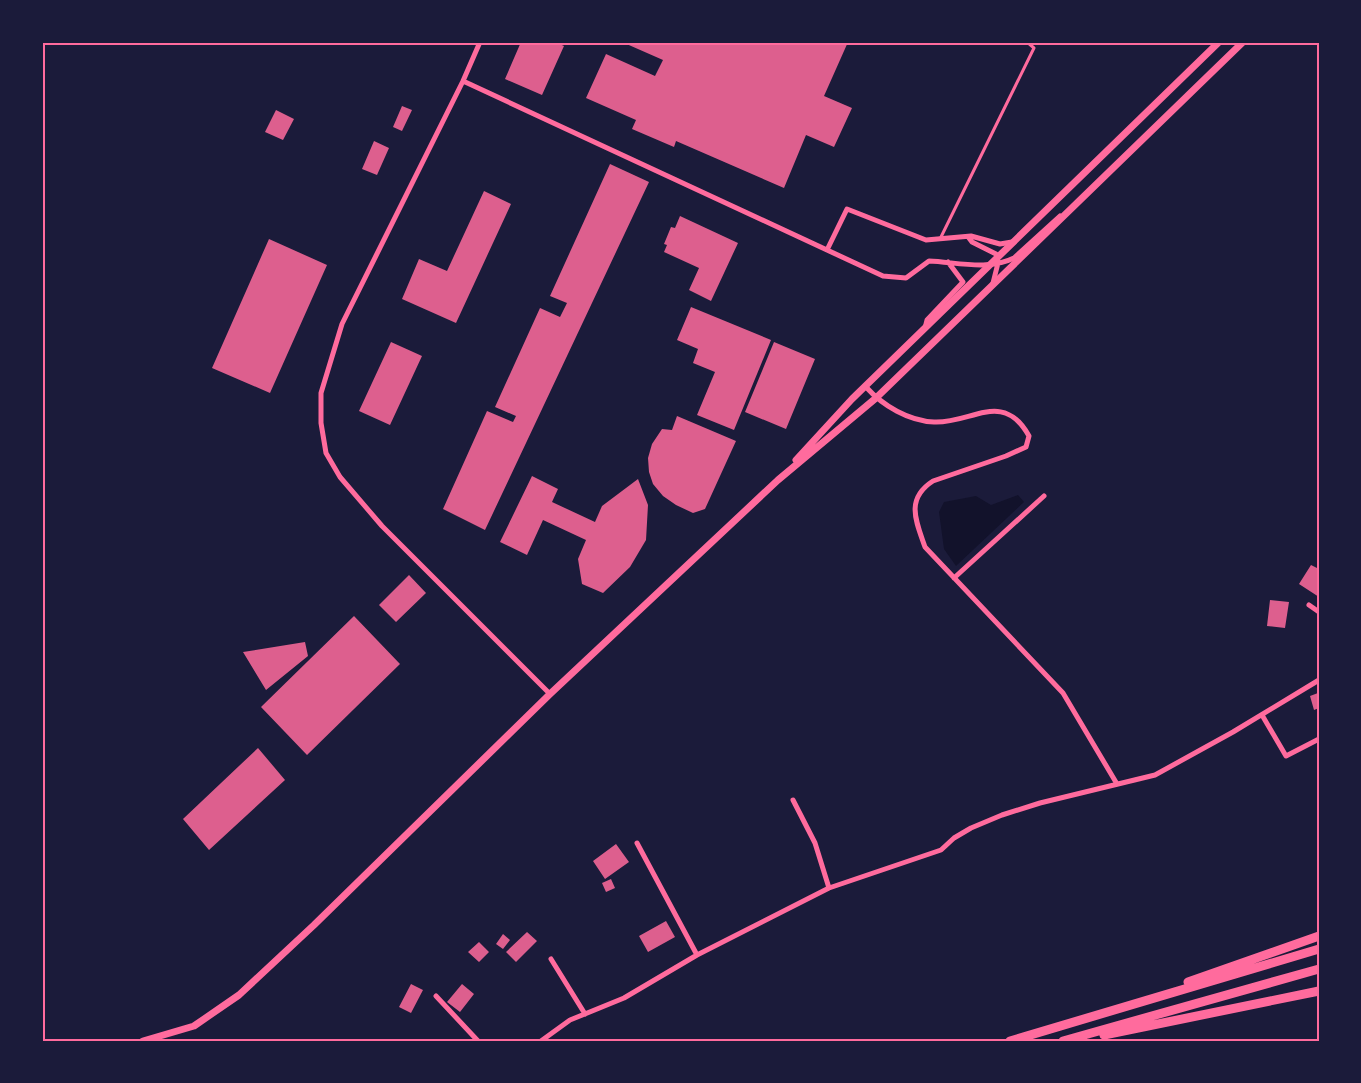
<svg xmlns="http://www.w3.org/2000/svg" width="1361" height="1083" font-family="'PT Serif',serif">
<rect width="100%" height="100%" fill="#1b1b3a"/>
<path fill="#12122b" d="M1018,495L1024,502L956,566L944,549L939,512L944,502L976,496L991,505Z"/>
<path fill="#dd5f8e" d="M521,42H555L564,46L542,95L505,79Z
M622,42H848L824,96L852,108L834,147L806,135L784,188L676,141L674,147L632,129L636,120L586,98L606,54L655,76L663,60Z
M402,106L412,110L402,131L393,127Z
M276,110L294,119L283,140L265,132Z
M374,141L389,148L377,175L362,169Z
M610,164L649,182L485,530L443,509L487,411L513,422L516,416L495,407L540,308L560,317L567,303L550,296Z
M484,191L511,204L456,323L402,299L419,259L447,271Z
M680,216L738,243L711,301L689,290L699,268L664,252L667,245L664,244L671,227L675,228Z
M269,239L327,265L270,393L212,368Z
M691,307L771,340L734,430L697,415L715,372L693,363L698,349L677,340Z
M391,342L422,356L390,425L359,411Z
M774,342L815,359L786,429L745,412Z
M677,416L736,441L705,509L693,513L676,505L663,496L653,484L649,472L648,458L652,444L662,429L672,430Z
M532,476L558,489L552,502L595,522L602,506L638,479L648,505L646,540L630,567L603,593L582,584L578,559L586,540L543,520L527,555L500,542Z
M1311,565L1319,569V597L1299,584Z
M409,575L426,593L396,622L379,605Z
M1270,600L1289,602L1285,628L1267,626Z
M354,616L400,664L307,755L261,707Z
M305,642L308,656L266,690L243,652Z
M1318,693L1319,708L1314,710L1310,696Z
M258,748L285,780L209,850L183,819Z
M616,844L629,862L605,879L593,861Z
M611,879L615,888L606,892L602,883Z
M666,921L675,937L648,952L639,936Z
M527,932L537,941L516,962L506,952Z
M503,934L510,940L503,949L496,944Z
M479,942L489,952L479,962L468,952Z
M411,984L423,990L411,1013L399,1007Z
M462,984L474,994L460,1012L447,1002Z"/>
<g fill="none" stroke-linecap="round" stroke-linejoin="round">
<path stroke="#ff6b9d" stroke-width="3" d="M941,237L1034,48L1027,42"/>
<path stroke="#ff6b9d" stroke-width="5" d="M480,42L463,81L342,324L321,393V423L326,453L340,477L382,526L550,694
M463,81L883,276L906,278L929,261C956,262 988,271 1014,258L1060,216
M969,238L972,242L996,254L998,263L993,283
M827,250L847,209L926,240L971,236L1000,244L1012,242
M925,328L927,320L963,282L948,262
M866,387C883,406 909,421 934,422C971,424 1003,389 1029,436L1026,447L1006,456L933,481C905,499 916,521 925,547L1063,693L1117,784
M954,578L1044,496
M1309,605L1319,612
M1262,715L1286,756L1319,739
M793,800L815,843L829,888
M637,843L697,955
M551,959L585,1014
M436,996L478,1041
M541,1041L570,1020L624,998L697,955L829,888L941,850L954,838L971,828L1002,815L1040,803L1155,775L1233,732L1319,680"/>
<path stroke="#ff6b9d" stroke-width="7" d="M796,460L852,399L1219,42
M143,1041L194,1026L239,995L314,925L550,694L778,480L876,398L1243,42"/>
<path stroke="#ff6b9d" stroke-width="9" d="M1188,982L1319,936
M1104,1035L1319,991
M1010,1041L1319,949
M1063,1041L1319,969"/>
</g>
<rect width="1361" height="1083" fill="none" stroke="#1b1b3a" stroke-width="87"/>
<rect x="44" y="44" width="1274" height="996" fill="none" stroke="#ff6b9d" stroke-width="2"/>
</svg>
